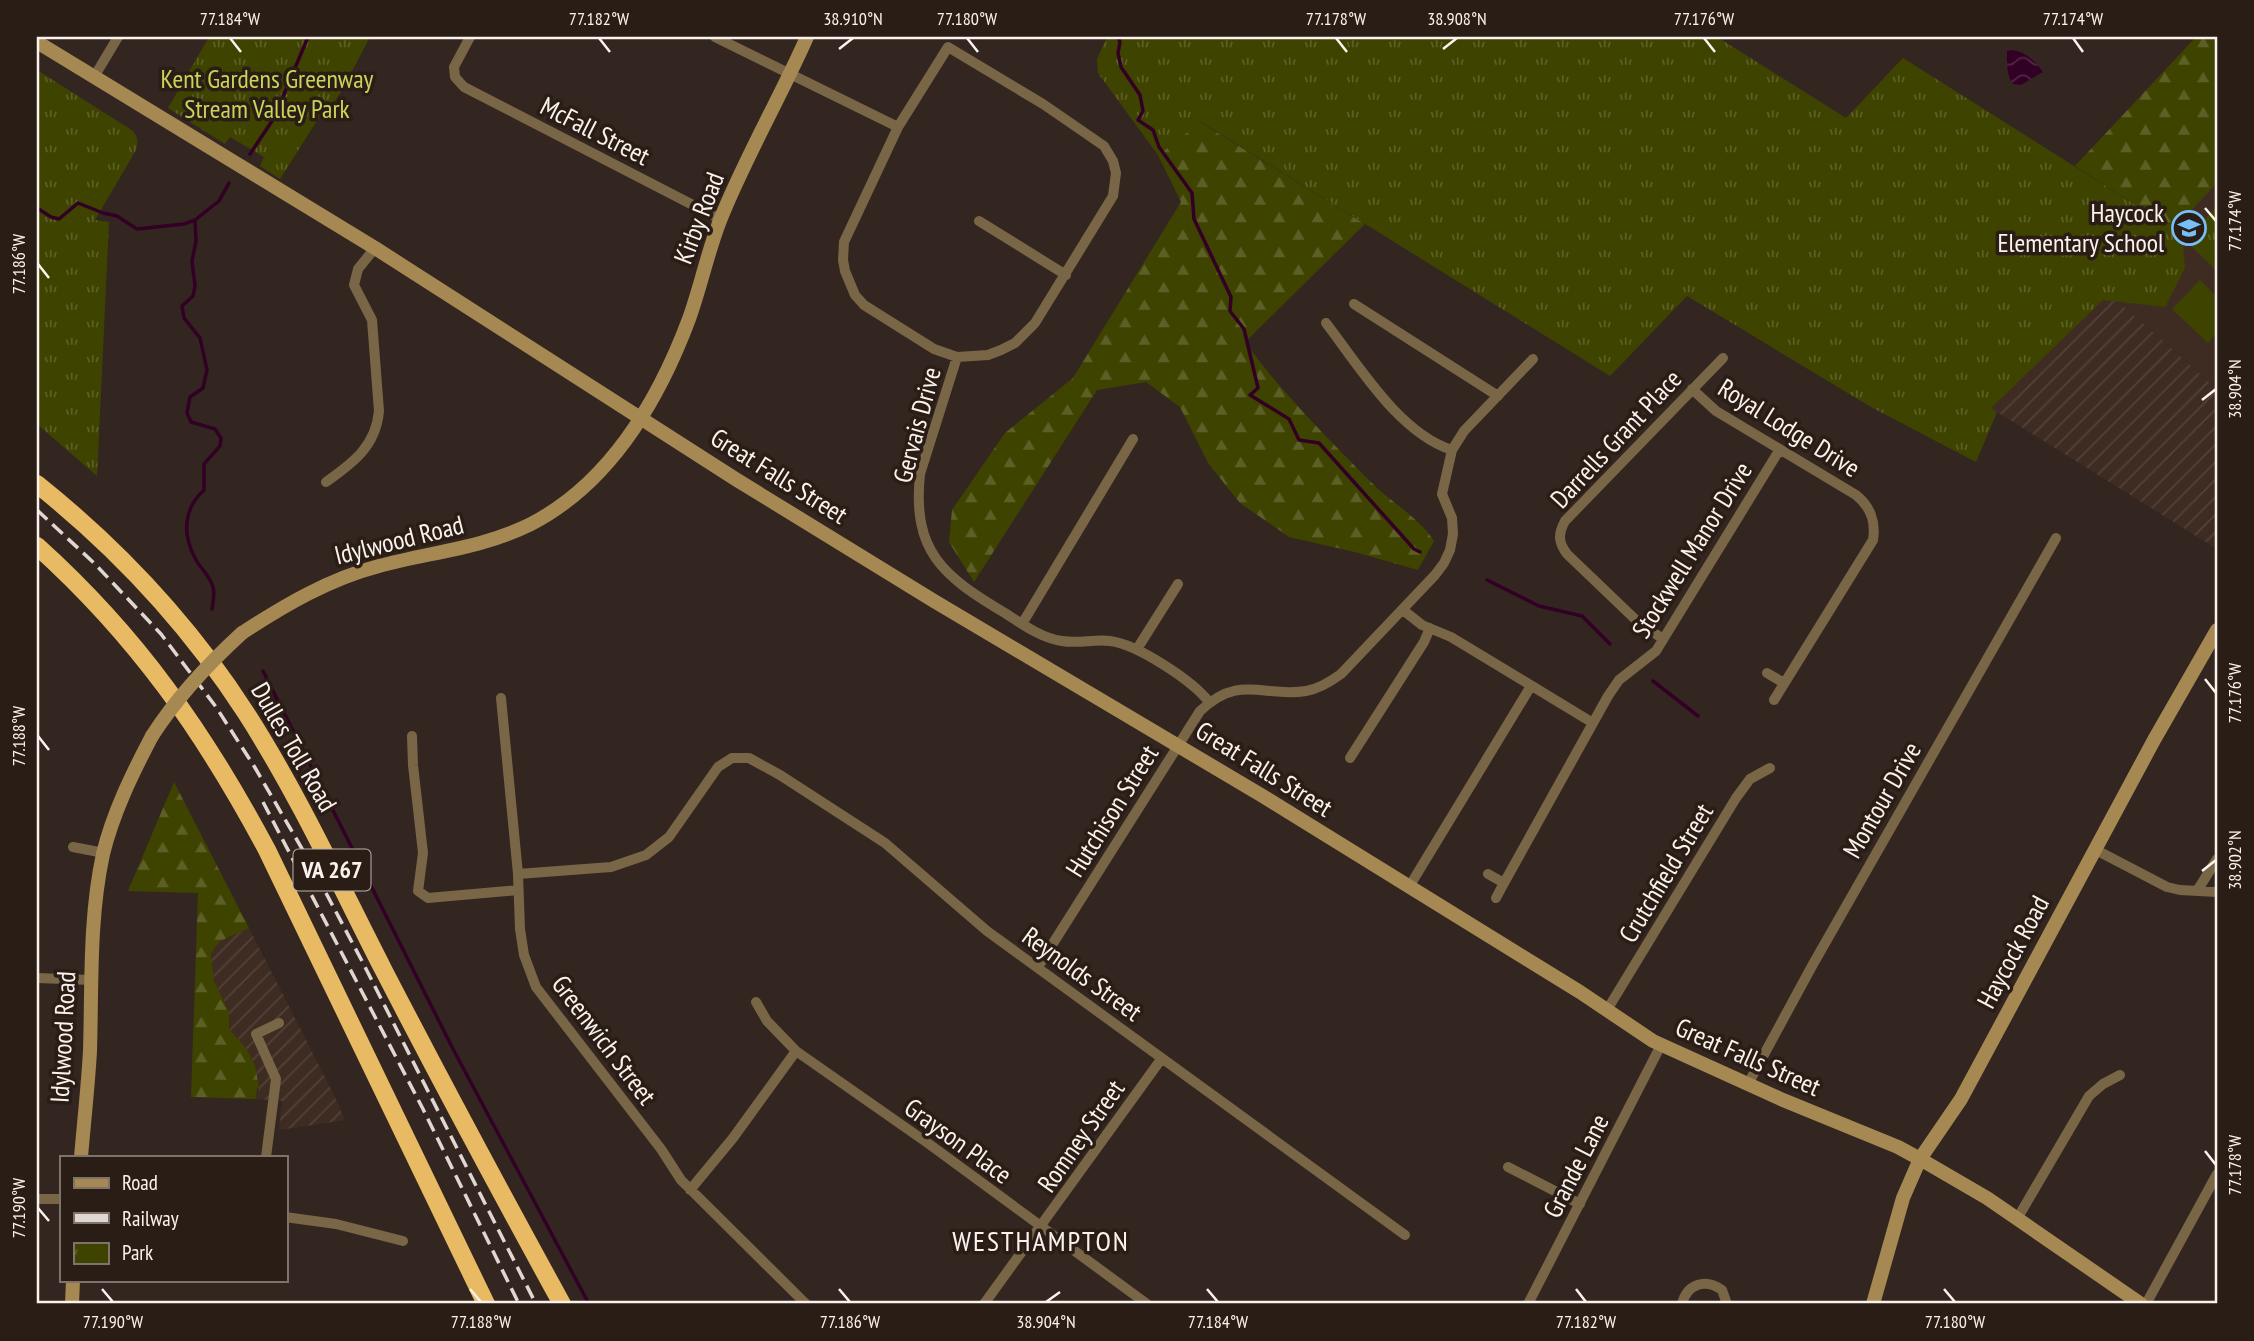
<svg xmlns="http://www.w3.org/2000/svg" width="2254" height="1341" font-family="'PT Sans Narrow',sans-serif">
<defs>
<pattern id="industrial-furrows" width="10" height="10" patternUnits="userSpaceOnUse" patternTransform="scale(1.75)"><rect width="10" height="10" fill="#3e2c22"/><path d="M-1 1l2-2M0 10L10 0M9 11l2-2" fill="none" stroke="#514138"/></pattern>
<pattern id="forest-firs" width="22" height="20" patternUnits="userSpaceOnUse" patternTransform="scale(1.75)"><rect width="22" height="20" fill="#3f4300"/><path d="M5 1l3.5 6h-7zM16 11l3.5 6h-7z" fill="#5c5f26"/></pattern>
<pattern id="park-tufts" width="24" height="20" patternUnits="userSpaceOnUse" patternTransform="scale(1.75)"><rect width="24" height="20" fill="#3f4300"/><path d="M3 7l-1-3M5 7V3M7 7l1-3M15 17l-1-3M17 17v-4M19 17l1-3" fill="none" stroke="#5c5f26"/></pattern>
<pattern id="water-waves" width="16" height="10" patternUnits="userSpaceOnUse" patternTransform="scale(1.75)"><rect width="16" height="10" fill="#330025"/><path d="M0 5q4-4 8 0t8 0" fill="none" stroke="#512645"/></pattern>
</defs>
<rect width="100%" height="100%" fill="#332620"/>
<path fill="#3e2c22" d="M2217,168V389L2103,288Z"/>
<path fill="url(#industrial-furrows)" d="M2103,288L2217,389V549L1989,407Z
M249,928L333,1093L345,1120L279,1130L282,1101L256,1099L259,1087L255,1065L246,1048L229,1029V1011L214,981L211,952L220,941Z"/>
<path fill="#3f4300" d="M2200,280L2217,297V333L2208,343L2172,309Z"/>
<path fill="url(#forest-firs)" d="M2196,37H2217V183L2181,221L2166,224L2075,166Z
M1200,122L1365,224L1245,342C1281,392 1331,442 1375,486C1395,505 1418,517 1434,541L1418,570L1355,552L1289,537L1240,503L1208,463L1180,407L1146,382L1097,390L974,582L949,542L952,510L1005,433L1073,378L1181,202L1158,155Z
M174,782L249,928L220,941L211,953L214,981L229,1012V1029L246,1048L255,1065L259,1088H257L256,1099L191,1097L198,893L128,891Z"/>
<path fill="url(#park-tufts)" d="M209,37H370L341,92L329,110L325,108L280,179L260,166L264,157L230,137L225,144L168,108Z
M1107,37H1717L1846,118L1903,58L2166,224L2181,221L2185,268L2165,307L2103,300L1991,408L1997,412L1976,462L1871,407L1687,296L1610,376L1201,122L1158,155L1098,73L1097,59Z
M37,70L130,129C137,134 139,141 136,150L95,220L109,222L97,476L37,424Z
M2217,206V271L2188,243L2189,237Z"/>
<path fill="url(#water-waves)" d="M2013,50C2027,53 2035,61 2043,72L2021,85L2013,84C2006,74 2007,63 2007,51Z"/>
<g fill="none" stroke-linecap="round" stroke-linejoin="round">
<path stroke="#330025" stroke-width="3.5" d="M1118,37L1120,42L1118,53L1121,67L1140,95L1143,111L1138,120L1153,130L1159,147L1192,193L1194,219L1231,297L1230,311L1244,329L1258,388L1250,395L1289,419L1299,440L1319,443L1414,549L1420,552
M250,154L274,118L308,37
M37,208L51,217L59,219L78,203L103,213L117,216L137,229L184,224L195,220L219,201L229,183
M195,220L196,241L192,261L195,286L193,296L182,306L184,318L200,338L207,370L203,388L190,397L187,413L191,422L215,429L221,438L220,446L204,464V490C183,509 182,535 196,560C201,569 210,576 213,587C215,594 213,602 212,609
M1487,580L1539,606L1582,616L1610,644
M263,671L453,1049L589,1304
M1653,681L1698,716"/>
<path stroke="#796646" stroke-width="10" d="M715,37L898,127
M948,47L1043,104L1104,146L1113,161L1116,173L1113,196L1035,323L1015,343L1001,350L988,355L957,357L934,349L864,305L855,295L845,271L843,260L844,242L898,127Z
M94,77L118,37
M455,77L464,87L720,219
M455,77L454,67L470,37
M979,221L1066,275
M1354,304L1498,396
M1326,323C1359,366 1399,433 1452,450
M957,357L920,474C912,552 943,576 1005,613C1022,624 1041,638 1062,641C1078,644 1094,639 1110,641C1137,644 1193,681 1209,702
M1692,389L1716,411L1856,495C1870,506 1876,522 1873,540L1774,700
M326,482C353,463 376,446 379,411L372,320L354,285L358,269L375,248
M1403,610L1422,625L1451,637L1593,723
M1022,624L1133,439
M1663,639L1637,621L1567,554C1558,542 1558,534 1565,521L1723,358
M1137,649L1178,584
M1767,673L1784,683
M501,698L518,874L520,929L524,955L536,987L661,1149L681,1180L806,1304
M412,736L413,765L423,853L418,891L428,898L518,890
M1350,758L1424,642L1430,628
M73,847L104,853
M2096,850L2167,887L2180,890L2217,892
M518,874L611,867L646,855L669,837L718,767L732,758H749L780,775L885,843L987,931L1405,1235
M1488,874L1504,883L1496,898
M1504,883L1608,696L1619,680L1656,651L1780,449
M1409,887L1531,686
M2197,891L2217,859
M1038,967L1200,711C1240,673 1263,698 1306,691C1319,689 1330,682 1341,674L1435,575L1444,563L1450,550L1453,534L1452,518L1442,494L1452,450L1464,431L1533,359
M37,978L91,980
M756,1002L767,1021L796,1051L929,1144L1147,1304
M1607,1010L1736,798L1750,779L1770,768
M1748,1084L1812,966L2056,538
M266,1157L276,1079L256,1034L279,1023
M1508,1167L1580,1204
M690,1190L733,1138L796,1051
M37,1199H61
M285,1217L336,1224L403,1241
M2017,1219L2089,1096L2103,1084L2120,1075
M984,1304L1162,1058
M1528,1304L1661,1045
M1682,1304C1687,1284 1705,1278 1722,1290L1727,1304
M2146,1304L2217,1174"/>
<path stroke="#a68853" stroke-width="14" d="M37,42L375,248L737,480L934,601L1261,795L1580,992L1653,1041L1783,1100L1898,1147L1920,1159L1987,1198L2141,1304
M242,633C285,605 329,579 379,566C431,552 483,548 531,524C610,483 659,399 689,319C701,286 708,250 721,218C746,156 780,98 807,37
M81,1157C84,1122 88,1086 90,1051C92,985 89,919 103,854C113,813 132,774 152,736
M72,1304L73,1280
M1873,1304L1903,1198L1920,1159L1961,1099L2154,740L2217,630"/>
<path stroke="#e8ba64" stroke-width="18" d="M37,484C117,548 190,626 246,713C298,794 339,883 383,969C441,1081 501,1193 562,1304
M37,546C137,636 204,732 267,850L486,1304"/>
<path stroke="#e0d6d2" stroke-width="3.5" stroke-dasharray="14 7" stroke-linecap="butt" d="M37,510L94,563L161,634L216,707L254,766L308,859L363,963L536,1304
M263,802L423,1109L519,1304"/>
<path stroke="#a68853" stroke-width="14" d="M152,736C177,697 208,664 242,633"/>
</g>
<path fill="none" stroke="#fbf2ee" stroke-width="2.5" d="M230,38L241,52M599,38L610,52M967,38L978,52M1336,38L1347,52M1704,38L1715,52M2073,38L2083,52M839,49L853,38M1443,49L1457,38M2205,208L2216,221M38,264L49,278M2202,400L2216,389M2205,679L2216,693M38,736L49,750M2202,871L2216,860M2205,1151L2216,1165M38,1208L49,1221M102,1289L113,1302M470,1289L481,1302M839,1289L850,1302M1207,1289L1218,1302M1576,1289L1586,1302M1944,1289L1955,1302M1046,1302L1060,1292"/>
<defs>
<g id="school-ring" transform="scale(1.75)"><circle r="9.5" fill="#291d16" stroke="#78bff8" stroke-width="1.5"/><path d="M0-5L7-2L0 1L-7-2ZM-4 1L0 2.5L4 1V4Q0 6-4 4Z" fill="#78bff8"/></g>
</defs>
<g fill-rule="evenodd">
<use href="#school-ring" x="2189" y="228"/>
</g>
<g text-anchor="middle" stroke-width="7" stroke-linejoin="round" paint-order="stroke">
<rect fill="#291d16" stroke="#bcb2ad" stroke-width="2" x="293.5" y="849.5" width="77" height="41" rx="5"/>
<g font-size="24" font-weight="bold" fill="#fbf2ee">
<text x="332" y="878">VA 267</text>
</g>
<g font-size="26" fill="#c9d459" stroke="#291d16">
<text x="267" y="88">Kent Gardens Greenway<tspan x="267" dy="30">Stream Valley Park</tspan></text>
</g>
<g font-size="26" fill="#fbf2ee" stroke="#291d16">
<text transform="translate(595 131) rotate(27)" y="9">McFall Street</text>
<text transform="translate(699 218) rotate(-69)" y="9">Kirby Road</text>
<text transform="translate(917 425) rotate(-75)" y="9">Gervais Drive</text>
<text transform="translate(1789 428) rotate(32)" y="9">Royal Lodge Drive</text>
<text transform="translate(1616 439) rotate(-47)" y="9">Darrells Grant Place</text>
<text transform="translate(779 476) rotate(32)" y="9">Great Falls Street</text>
<text transform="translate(399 540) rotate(-14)" y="9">Idylwood Road</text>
<text transform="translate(1692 550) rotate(-58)" y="9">Stockwell Manor Drive</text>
<text transform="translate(294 747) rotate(60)" y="9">Dulles Toll Road</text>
<text transform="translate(1264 769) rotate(32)" y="9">Great Falls Street</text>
<text transform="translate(1882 800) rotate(-60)" y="9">Montour Drive</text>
<text transform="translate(1112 811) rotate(-58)" y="9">Hutchison Street</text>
<text transform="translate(1666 873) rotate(-59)" y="9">Crutchfield Street</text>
<text transform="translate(2013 952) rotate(-62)" y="9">Haycock Road</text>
<text transform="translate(1082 974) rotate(36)" y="9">Reynolds Street</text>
<text transform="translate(63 1037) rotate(-87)" y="9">Idylwood Road</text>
<text transform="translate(604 1040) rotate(53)" y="9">Greenwich Street</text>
<text transform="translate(1748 1057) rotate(24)" y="9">Great Falls Street</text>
<text transform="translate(1081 1136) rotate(-55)" y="9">Romney Street</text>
<text transform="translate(958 1141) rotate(36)" y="9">Grayson Place</text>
<text transform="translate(1576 1166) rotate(-63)" y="9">Grande Lane</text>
</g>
<g font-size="26" fill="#fbf2ee" stroke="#291d16" text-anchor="end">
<text x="2164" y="222">Haycock<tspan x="2164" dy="30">Elementary School</tspan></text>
</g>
<g font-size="28" letter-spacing="2" fill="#fbf2ee" stroke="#291d16">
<text x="1041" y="1251">WESTHAMPTON</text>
</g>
</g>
<rect width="2254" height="1341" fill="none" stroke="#291d16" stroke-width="77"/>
<rect x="60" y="1156" width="228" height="126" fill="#291d16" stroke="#7d726c" stroke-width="2"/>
<rect x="74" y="1178" width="35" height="10" fill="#a68853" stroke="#7d726c" stroke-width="2"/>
<text x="122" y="1190" font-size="21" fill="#fbf2ee">Road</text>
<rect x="74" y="1213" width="35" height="10" fill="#e0d6d2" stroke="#7d726c" stroke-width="2"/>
<text x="122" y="1226" font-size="21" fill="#fbf2ee">Railway</text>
<rect x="74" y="1243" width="35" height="21" fill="url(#park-tufts)" stroke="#7d726c" stroke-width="2"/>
<text x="122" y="1260" font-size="21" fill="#fbf2ee">Park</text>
<rect x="38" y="38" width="2178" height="1264" fill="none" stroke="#fbf2ee" stroke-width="2.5"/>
<g font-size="18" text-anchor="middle" fill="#fbf2ee">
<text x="230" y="25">77.184°W</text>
<text x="599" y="25">77.182°W</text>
<text x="853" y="25">38.910°N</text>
<text x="967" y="25">77.180°W</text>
<text x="1336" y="25">77.178°W</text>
<text x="1457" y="25">38.908°N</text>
<text x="1704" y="25">77.176°W</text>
<text x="2073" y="25">77.174°W</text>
<text transform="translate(2235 221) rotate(-90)" y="6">77.174°W</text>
<text transform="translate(19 264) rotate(-90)" y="6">77.186°W</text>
<text transform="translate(2235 389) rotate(-90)" y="6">38.904°N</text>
<text transform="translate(2235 693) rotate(-90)" y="6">77.176°W</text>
<text transform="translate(19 736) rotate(-90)" y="6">77.188°W</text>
<text transform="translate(2235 860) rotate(-90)" y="6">38.902°N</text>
<text transform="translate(2235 1165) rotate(-90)" y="6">77.178°W</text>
<text transform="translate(19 1208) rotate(-90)" y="6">77.190°W</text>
<text x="113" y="1328">77.190°W</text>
<text x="481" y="1328">77.188°W</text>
<text x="850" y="1328">77.186°W</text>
<text x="1046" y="1328">38.904°N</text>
<text x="1218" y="1328">77.184°W</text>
<text x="1586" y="1328">77.182°W</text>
<text x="1955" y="1328">77.180°W</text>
</g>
</svg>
